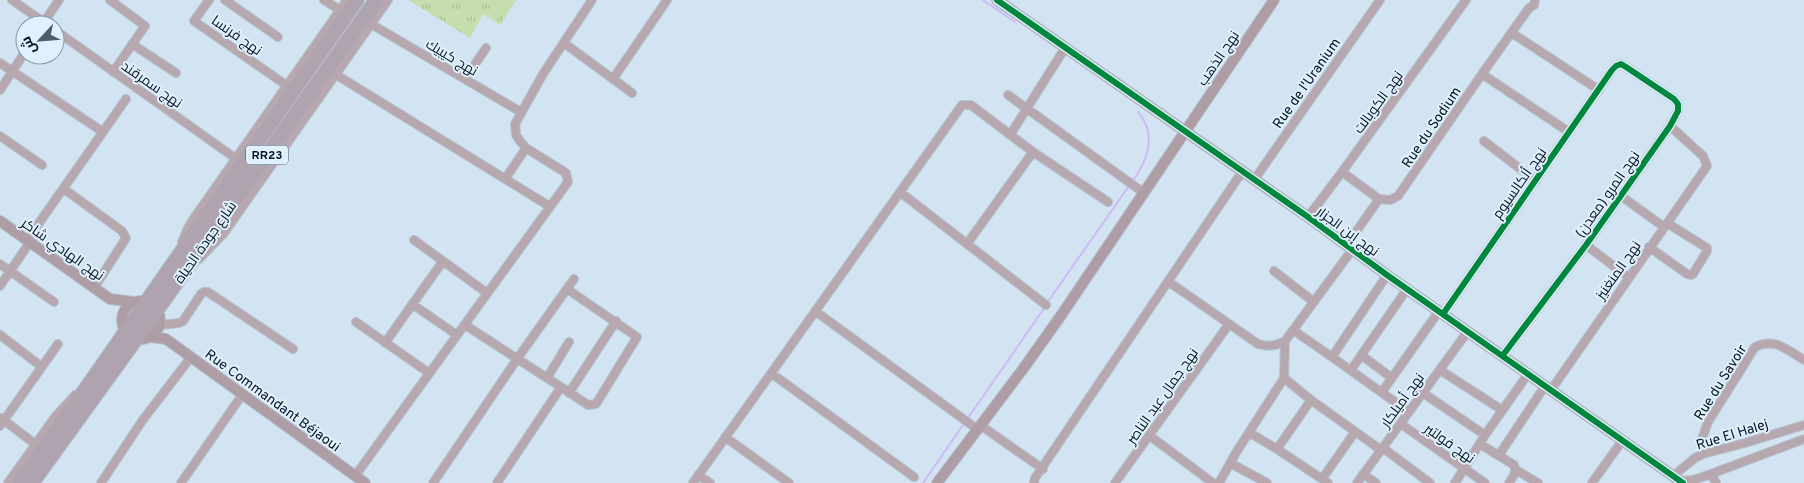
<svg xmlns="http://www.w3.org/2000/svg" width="1804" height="483" font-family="Overpass,Cairo,sans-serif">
<defs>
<pattern id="grass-tufts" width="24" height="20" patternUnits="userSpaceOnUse" patternTransform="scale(1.25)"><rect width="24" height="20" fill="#c6dead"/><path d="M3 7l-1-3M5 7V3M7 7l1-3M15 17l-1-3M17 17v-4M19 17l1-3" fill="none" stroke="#a9be95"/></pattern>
</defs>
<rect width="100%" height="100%" fill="#d2e4f2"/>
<path fill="url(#grass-tufts)" d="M408,0H516L500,25L483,14L470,38Z"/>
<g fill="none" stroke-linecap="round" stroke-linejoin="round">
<path stroke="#ccb9fa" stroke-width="2" d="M983,0L1015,22
M1132,182C1148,160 1157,134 1138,112
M1047,303L1129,186
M968,418L1045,307
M923,483L965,422"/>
<g stroke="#b4c2ce" stroke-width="10">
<path id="street" d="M12,0L48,25
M110,0L145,26L113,72
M209,0L194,21L286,85
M225,0L278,37
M324,0L340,10
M371,24L521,112
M42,25L59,0
M55,30L235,158
M1512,33L1599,90
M564,43L632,93
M132,44L176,73
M0,63L103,132L27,240
M335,74L549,206
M1482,74L1569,132
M465,79L486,48
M613,79L667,0
M0,90L25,52
M1008,95L1144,193
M103,132L126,99
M1010,135L1065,48
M0,136L42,165
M1484,141L1536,181
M1342,172L1379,199
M505,179L526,148
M1254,180L1380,0
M64,189L122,231L126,238L94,288
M900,192L1046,305
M1621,196L1664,227
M1308,217L1342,172L1466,0
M414,240L487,293
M182,242L188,228L194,218L347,0
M967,244L1033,152
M1586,245L1628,277
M1346,246L1379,199L1390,200L1398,196L1482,74L1529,8L1534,5L1535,0
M1649,247L1687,274L1691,275L1693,274L1707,251V248L1667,223
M199,259L224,233L388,0
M0,264L54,302
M1274,271L1314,302
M1387,275L1332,357L1409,412
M1169,282L1258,344C1269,347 1275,346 1285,341L1352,250
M0,286L30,242
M412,304L457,335
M815,311L977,429
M1443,314L1612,70L1616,66L1621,64L1626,67L1674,99L1678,104V111L1670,126L1586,245L1503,355
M356,322L429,373
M161,325L179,323L183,321L201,294L204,292H208L293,349
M465,325L561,387L497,483
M1293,330L1332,357
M0,335L42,367
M385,343L443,261
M1361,355L1392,378
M1351,370L1407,289
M1440,370L1502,410
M771,373L914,477
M547,378L569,342
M1284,378L1311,400L1381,450
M561,387L588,405L596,404L637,337L567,289
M1551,390L1707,166L1703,156L1670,126
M1382,392L1439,311
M569,393L616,321
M1423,393L1485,435
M1311,400L1277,449L1328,483
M1,418L35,444
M1401,424L1485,483
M980,425L1043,469
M0,426L58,344
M1250,433L1277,449
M1150,436L1213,483
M725,437L789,483
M1480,444L1514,465C1517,472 1513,477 1509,483
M1383,448L1430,483
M1703,454L1702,439L1708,422L1755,347C1775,337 1787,350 1804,360
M1499,455L1545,386
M1232,464L1267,483
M1516,470L1538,483
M1363,474L1376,483
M1711,474L1716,483
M698,475L710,483
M355,476L568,182L566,173L526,148L520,141L516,135L515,124L543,74L592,0
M1673,476L1695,458L1703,454L1745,443L1804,425
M1322,479L1355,432
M1679,481L1693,480L1711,474L1804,439
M8,483L55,417L75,395
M101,483L142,421L191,357
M181,483L242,395
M433,483L517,359L574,279
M693,483L962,105H971L1033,152L1108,202
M1034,483L1035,478L1242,172
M1115,483L1229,324
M1219,483L1237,451L1284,378L1285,341
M1357,483L1468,331
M1455,483L1485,435L1528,374
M1592,483L1622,441"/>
</g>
<g stroke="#b4c2ce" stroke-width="12">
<path id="secondary" d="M997,0L1308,217L1387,275L1683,483
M0,221L110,299L134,302
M122 320a19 19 0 1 1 38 0a19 19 0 1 1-38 0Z
M143,339L151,337L166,339L365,483
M937,483L1023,369L1062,314L1274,0"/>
</g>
<g stroke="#b4c2ce" stroke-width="16">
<path id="highway" d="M20,483L357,0
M32,483L157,310L376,0"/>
</g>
<use href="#street" stroke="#b7a8af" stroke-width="8"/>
<use href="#secondary" stroke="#ae9da5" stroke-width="10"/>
<use href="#highway" stroke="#aea3ae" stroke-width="14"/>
<g stroke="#e0f0fd" stroke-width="9">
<path id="cycleway" d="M997,0L1308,217L1387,275L1683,483
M1443,314L1612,70L1616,66L1621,64L1626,67L1674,99L1678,104V111L1670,126L1586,245L1503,355"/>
</g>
<use href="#cycleway" stroke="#00873e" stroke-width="6"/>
</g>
<g text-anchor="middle" stroke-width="4" stroke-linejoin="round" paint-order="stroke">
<rect fill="#e0f0fd" stroke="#475762" stroke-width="1" x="246" y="145.5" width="42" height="19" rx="4"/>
<g font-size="12" font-weight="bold" fill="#061520">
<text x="267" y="159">RR23</text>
</g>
<g font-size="14" fill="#061520" stroke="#e0f0fd">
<text transform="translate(237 35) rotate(35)" y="5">نهج فرنسا</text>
<text transform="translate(452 57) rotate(31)" y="5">نهج كيبيك</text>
<text transform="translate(1218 58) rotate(-56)" y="5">نهج الذهب</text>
<text transform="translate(1306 83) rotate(-55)" y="5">Rue de l'Uranium</text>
<text transform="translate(152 84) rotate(35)" y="5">نهج سمرقند</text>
<text transform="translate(1378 102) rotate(-54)" y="5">نهج الكوبالت</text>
<text transform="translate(1431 127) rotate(-56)" y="5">Rue du Sodium</text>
<text transform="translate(1519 183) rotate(-55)" y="5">نهج ألكالسيوم</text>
<text transform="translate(1607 194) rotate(-55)" y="5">نهج المرو (معدن)</text>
<text transform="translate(1348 231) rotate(36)" y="5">نهج إبن الجزار</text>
<text transform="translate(205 242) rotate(-55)" y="5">شارع جودة الحياة</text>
<text transform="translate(63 249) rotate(35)" y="5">نهج الهادي شاكر</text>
<text transform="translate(1618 270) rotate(-55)" y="5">نهج المنغنيز</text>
<text transform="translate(1720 382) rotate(-58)" y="5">Rue du Savoir</text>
<text transform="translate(1162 396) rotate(-55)" y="5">نهج جمال عبد الناصر</text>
<text transform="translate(273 400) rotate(36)" y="5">Rue Commandant Béjaoui</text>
<text transform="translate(1402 400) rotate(-54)" y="5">نهج أميلكار</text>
<text transform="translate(1732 434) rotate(-17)" y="5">Rue El Halej</text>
<text transform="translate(1450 443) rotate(35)" y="5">نهج فولتير</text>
</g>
</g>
<g transform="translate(40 40) rotate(244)"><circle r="24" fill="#e0f0fd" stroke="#8998a5"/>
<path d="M0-4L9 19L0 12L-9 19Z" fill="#4d5d6a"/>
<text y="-8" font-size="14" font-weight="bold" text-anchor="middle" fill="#061520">ش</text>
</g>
</svg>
